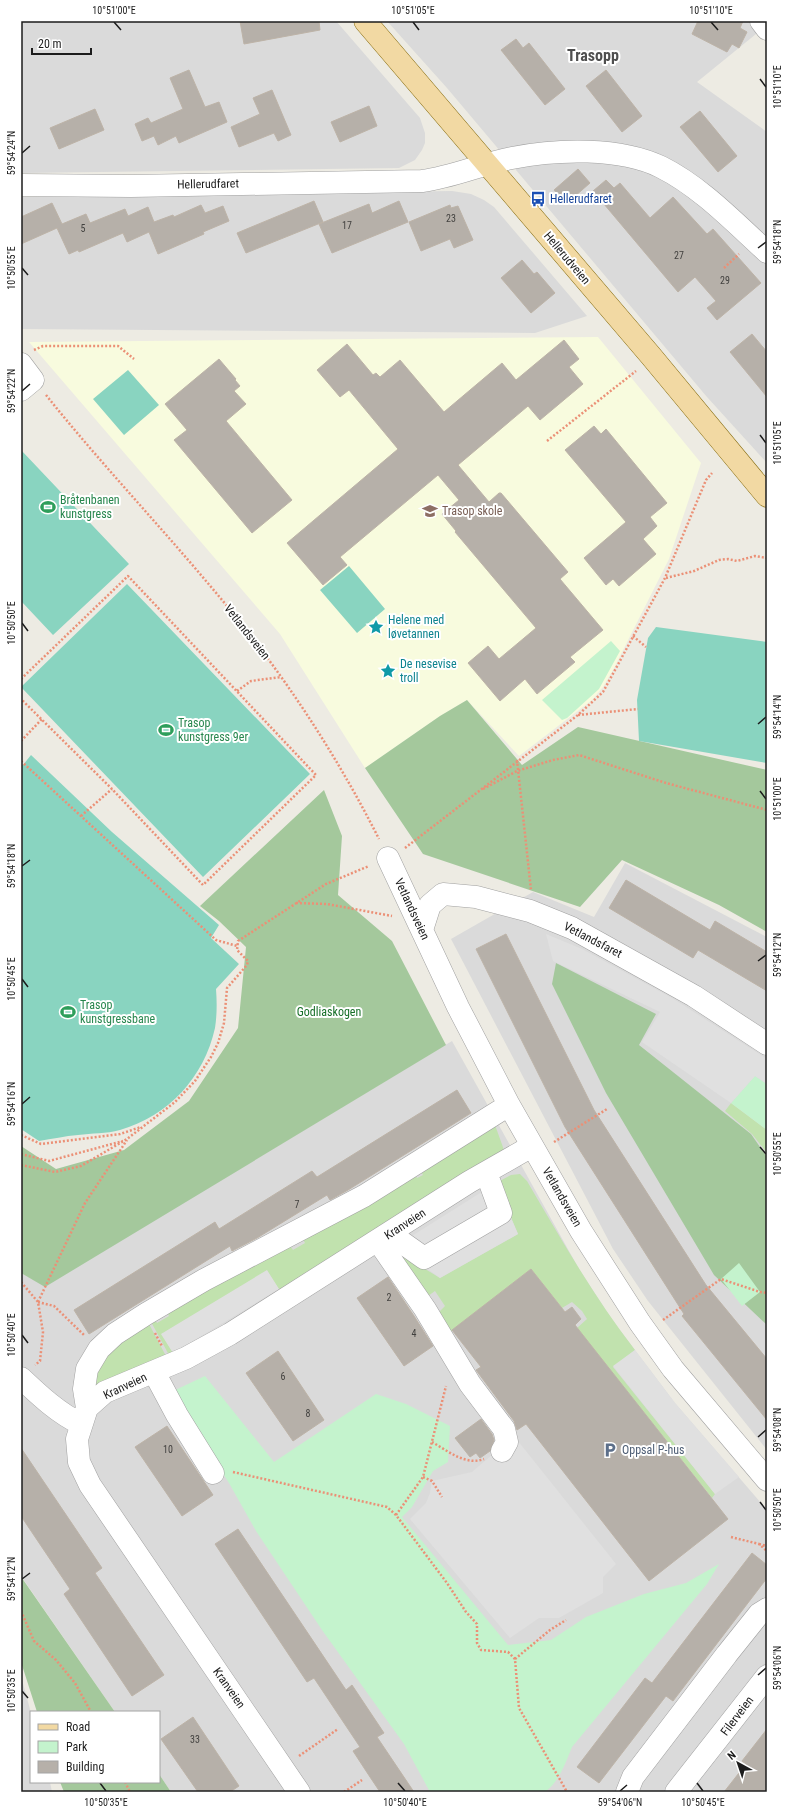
<svg xmlns="http://www.w3.org/2000/svg" width="788" height="1813" font-family="'Roboto Condensed',sans-serif">
<rect width="100%" height="100%" fill="#edebe3"/>
<path fill="#dadada" d="M21,21H336L420,118L425,133V143L422,150L415,160L399,168L21,173Z
M387,21H767V25L697,82L767,132V463L707,397L447,88Z
M452,191L471,194L484,200L494,207L587,316L535,333L21,329V197Z
M625,863L767,937V1450L648,1301L613,1249L451,939L533,892L594,917Z
M452,1041L579,1269L613,1321L675,1403L767,1510V1792H171L159,1774V1712H115L21,1576V1273L45,1286Z
M21,1676L31,1713V1782H50L52,1792H21Z"/>
<path fill="#f8fbde" d="M598,337L701,463L669,559L614,668L603,687L592,700L519,756L467,700L440,716L365,768L280,634L29,342Z"/>
<path fill="#c1e2ae" d="M731,1103L767,1130V1153L752,1134L725,1111Z
M495,1125L504,1150L280,1291L267,1271L162,1334L173,1353L169,1355L150,1320L154,1317L157,1323L169,1316L166,1310L289,1244L293,1250L305,1243L302,1237L414,1173L417,1178L423,1175L420,1170Z
M520,1174L527,1181C561,1239 594,1297 635,1350L613,1367L715,1494L712,1498L577,1328L587,1319L582,1311L572,1302L562,1308L531,1269L452,1331L447,1332L438,1313L445,1306L435,1291L428,1296L404,1273L396,1246L407,1258L440,1278L518,1234L496,1183L511,1175Z
M148,1322L167,1358L94,1388L97,1363L109,1349Z"/>
<path fill="#a4c89c" d="M467,700L522,765L578,727L767,770V932L719,905L622,860L580,907L423,854L365,768L440,716Z
M324,790L342,836L338,895L392,941L446,1045L45,1287L21,1273V1146L56,1169L124,1150L189,1101L238,1028L246,947L219,921L200,906Z
M556,963L656,1014L639,1045L751,1134L767,1157V1325L714,1275L606,1093L552,984Z
M21,1576L24,1581L115,1712H37L21,1662Z
M159,1774L171,1792H64L60,1782H159Z"/>
<path fill="#c4f3cd" d="M611,641L620,651L599,689L567,718L562,720L542,700Z
M755,1076L767,1084V1130L731,1103Z
M739,1263L760,1292L742,1306L721,1279Z
M205,1376L274,1462L376,1394L406,1404L450,1426L448,1462L433,1471L412,1507L402,1517L508,1645L551,1640L586,1617L644,1594L686,1583L719,1564L707,1584L572,1747C566,1762 559,1782 545,1792H430L404,1744L322,1630L256,1531L229,1483L171,1392Z"/>
<path fill="#89d4c0" d="M128,370L159,405L124,435L93,399Z
M21,450L129,564L53,635L21,601Z
M349,566L385,609L357,633L320,590Z
M127,584L310,774L203,877L21,687Z
M656,627L767,642V763L639,741L637,700L648,638Z
M31,755L112,832L219,925L211,938L239,964L216,989C217,1002 217,1015 215,1028C204,1077 169,1116 120,1130C106,1134 92,1133 78,1135C65,1136 52,1139 39,1141L21,1129V764L23,765Z"/>
<path fill="#e0e0e0" d="M546,934L582,949L672,998L767,1059V1084L755,1076L731,1103L642,1042L660,1012L553,961Z
M496,1183L518,1234L440,1278L396,1246Z
M267,1270L279,1289L173,1353L161,1334Z
M635,1350L675,1403L739,1477L715,1494L613,1366Z
M514,1436L616,1564L603,1577V1593L559,1618H539L510,1638L410,1519L426,1503L430,1493L432,1481L472,1472Z"/>
<path fill="#b6b0a9" stroke="#bdb3a7" d="M240,21H319L320,30L244,44Z
M698,21H743L740,28L747,32L739,48L732,44L727,52L692,34Z
M516,39L523,48L529,43L565,89L545,105L501,50Z
M189,70L205,107L219,102L227,122L179,143L176,136L158,145L154,136L142,141L135,124L148,118L151,123L183,109L170,78Z
M606,70L642,116L622,132L586,86Z
M272,90L291,135L278,141L274,133L239,147L231,127L260,114L253,98Z
M369,106L377,126L340,142L331,122Z
M95,109L104,130L59,149L50,128Z
M700,111L737,156L718,172L680,127Z
M578,169L590,183L566,204L554,190Z
M606,180L614,188L620,183L650,218L673,197L707,234L713,229L761,283L717,320L707,308L716,301L695,277L678,292L593,191Z
M314,201L323,222L246,253L237,233Z
M399,201L408,222L332,253L319,224L369,204L372,213Z
M52,203L62,224L86,214L90,223L125,209L128,216L148,207L154,222L173,215L174,217L201,205L205,213L223,206L229,221L203,232L204,234L158,254L149,232L127,242L123,233L79,252L78,250L69,254L57,228L21,244V217Z
M450,205L451,208L458,206L473,240L454,248L450,239L421,251L409,222Z
M522,260L534,274L537,272L555,293L531,313L501,278Z
M752,334L767,352V397L730,352Z
M564,340L579,359L569,367L583,384L540,420L528,406L458,465L489,502L499,493H501L568,572L560,579L603,630L570,657L575,662L537,694L525,679L500,701L468,663L488,646L499,659L536,628L455,532L456,531L442,514L459,500L438,475L340,557L347,565L323,585L287,543L398,449L349,390L340,397L317,370L347,344L373,375L376,373L380,377L400,360L444,412L502,363L516,380Z
M219,359L236,379L235,380L240,386L234,391L246,404L226,421L292,500L252,533L174,440L187,430L165,404Z
M594,426L601,434L606,429L667,503L650,517L657,526L643,539L656,554L619,586L613,579L606,585L584,558L626,522L565,450Z
M626,880L710,930L715,921L767,952V991L698,950L693,958L609,908Z
M506,934L594,1110L706,1285L767,1359V1420L682,1316L684,1314L565,1127L476,949Z
M457,1090L471,1113L348,1190L330,1200L327,1195L257,1238L232,1251L230,1246L89,1334L74,1310L215,1222L219,1229L312,1171L317,1177Z
M531,1269L565,1312L572,1307L581,1319L575,1325L728,1519L649,1581L526,1424L517,1430L514,1421L476,1370L481,1367L452,1330Z
M388,1277L414,1316L433,1346L404,1366L357,1298Z
M278,1351L324,1420L293,1441L246,1373Z
M481,1419L492,1434L494,1440L490,1451L480,1458L476,1453L470,1457L455,1438Z
M167,1426L213,1495L182,1516L135,1447Z
M21,1448L102,1568L95,1573L164,1675L132,1696L64,1594L70,1589L21,1516Z
M238,1529L346,1690L352,1685L384,1733L377,1737L414,1792H380L368,1774L353,1751L360,1747L314,1678L307,1682L215,1544Z
M752,1553L767,1565V1578L673,1701L666,1696L599,1783L577,1767L645,1678L652,1683Z
M193,1717L239,1786L230,1792H198L161,1739Z
M767,1729V1792H724L746,1764L742,1761Z"/>
<g fill="none" stroke-linecap="round" stroke-linejoin="round">
<g stroke="#a0a0a0" stroke-width="23">
<path id="minor" d="M761,21L767,29
M21,185L131,186L422,181C453,177 481,164 512,158C557,149 620,147 661,167C701,187 734,222 767,252
M21,364L33,380L21,390
M388,858L458,1007L509,1105L581,1231L640,1323L673,1369L767,1480
M422,930L430,905L443,894L476,897L530,911L572,928L694,996L767,1044
M395,1230L400,1241L424,1258L501,1213L490,1183L485,1173
M378,1241L425,1309L470,1384L504,1429L507,1442L502,1451
M154,1372L177,1415L213,1473
M21,1378C39,1395 58,1413 81,1424
M87,1408L84,1389L87,1369L99,1349L115,1334L146,1314L204,1280L364,1196L509,1105
M299,1792L90,1485L79,1462L77,1439L87,1408L105,1392L186,1358L230,1334L469,1182L532,1146
M627,1792L633,1777L727,1654L759,1614L767,1609
M676,1792L767,1676"/>
</g>
<g stroke="#866c0f" stroke-width="23">
<path id="major" d="M365,21L651,356L767,496"/>
</g>
<path stroke="#eb9076" stroke-width="2.5" stroke-dasharray="2 2" stroke-linecap="butt" d="M724,268L739,254
M34,350L43,346H118L134,359
M46,395C97,459 153,518 206,581C274,660 332,746 379,839
M547,441L636,371
M666,578L694,571L719,560L728,559L737,561L755,556L767,558
M633,636L646,647
M21,679L128,576L316,775L203,885L112,789L21,699
M237,691L251,681L281,677
M578,715L638,709
M21,741L42,719
M517,760L531,890
M21,761L216,940L237,946
M483,789L517,771L553,760L579,755L666,783L767,810
M81,816L112,789
M405,848L578,715L603,692L665,578L706,480L712,473
M296,903L327,904L392,916
M21,1135L41,1144L120,1134L141,1127
M554,1142L607,1109
M21,1154L49,1161L123,1141
M21,1165L55,1172L81,1166L127,1139L175,1102L195,1081L211,1057L218,1043L224,1023L227,988L247,965L248,961L237,950L238,941L326,884L369,866
M21,1282L38,1302L43,1332L40,1361L35,1365
M38,1302L85,1203L127,1140
M38,1302L54,1306L84,1335
M663,1320L721,1279L760,1292L767,1293
M155,1333L162,1346
M432,1442C448,1451 466,1466 484,1459
M233,1472L387,1507L396,1515L447,1583L466,1612L477,1624V1643L481,1650L508,1652L515,1659L519,1708L567,1792
M423,1477L432,1481L442,1497
M396,1515L423,1477L446,1386
M731,1537L759,1544L767,1551
M759,1544L767,1546
M21,1611L34,1641L56,1660L75,1683L91,1712
M515,1659L550,1630L566,1620
M299,1756L338,1729
M125,1782L130,1792
M344,1792L362,1780"/>
<use href="#minor" stroke="#fff" stroke-width="22"/>
<use href="#major" stroke="#f2d9a3" stroke-width="22"/>
</g>
<path fill="none" stroke="#1c1c1c" stroke-width="1.5" d="M114,22L121,30M413,22L419,30M711,22L718,30M760,79L766,87M22,153L30,146M758,248L766,242M22,268L28,275M22,391L30,384M760,435L766,443M22,623L28,631M758,724L766,717M760,791L766,799M22,866L30,860M758,961L766,955M22,979L28,987M22,1104L30,1097M760,1147L766,1154M22,1335L28,1343M758,1437L766,1430M760,1502L766,1510M22,1579L30,1573M758,1675L766,1668M22,1691L28,1698M100,1783L106,1791M398,1783L405,1791M697,1783L703,1791M620,1791L627,1785"/>
<defs>
<g id="bus-bare" transform="scale(1.2)"><path d="M-5-6H5V4H4V6H2V4H-2V6H-4V4H-5ZM-3.5-4V0h7V-4ZM-3.5 1.2v1.5H-2V1.2ZM2 1.2v1.5H3.5V1.2Z" fill="#1a4fb4" stroke="#fff" stroke-width="2.5" paint-order="stroke"/></g>
<g id="stadium-bare" transform="scale(1.2)"><path d="M0-5a6.5 5 0 1 0 0 10a6.5 5 0 1 0 0-10ZM-3.5-1.8h7v3.6h-7Z" fill="#2e9e5b" stroke="#fff" stroke-width="2.5" paint-order="stroke"/></g>
<g id="school-bare" transform="scale(1.2)"><path d="M0-5L7-2L0 1L-7-2ZM-4 1L0 2.5L4 1V4Q0 6-4 4Z" fill="#8d6e63" stroke="#fff" stroke-width="2.5" paint-order="stroke"/></g>
<g id="sight-bare" transform="scale(1.2)"><path d="M0-6L1.8-2.2L6-1.7L2.9 1.2L3.7 5.4L0 3.3L-3.7 5.4L-2.9 1.2L-6-1.7L-1.8-2.2Z" fill="#0f9aa8" stroke="#fff" stroke-width="2.5" paint-order="stroke"/></g>
<g id="parking-bare" transform="scale(1.2)"><path d="M-3.5-5.5H1a3.5 3.5 0 0 1 0 7H-1V5.5H-3.5ZM-1-3.4V-.6H.8a1.4 1.4 0 0 0 0-2.8Z" fill="#5c6f8a" stroke="#fff" stroke-width="2.5" paint-order="stroke"/></g>
</defs>
<g fill-rule="evenodd">
<use href="#bus-bare" x="538" y="199"/>
<use href="#stadium-bare" x="48" y="507"/>
<use href="#school-bare" x="430" y="511"/>
<use href="#sight-bare" x="376" y="627"/>
<use href="#sight-bare" x="388" y="671"/>
<use href="#stadium-bare" x="166" y="730"/>
<use href="#stadium-bare" x="68" y="1012"/>
<use href="#parking-bare" x="610" y="1450"/>
</g>
<g text-anchor="middle" stroke-width="4" stroke-linejoin="round" paint-order="stroke">
<g font-size="10" fill="#42413f">
<text x="451" y="222">23</text>
<text x="347" y="229">17</text>
<text x="83" y="232">5</text>
<text x="679" y="259">27</text>
<text x="725" y="284">29</text>
<text x="297" y="1208">7</text>
<text x="389" y="1301">2</text>
<text x="414" y="1337">4</text>
<text x="283" y="1380">6</text>
<text x="308" y="1417">8</text>
<text x="168" y="1453">10</text>
<text x="195" y="1743">33</text>
</g>
<g font-size="12" fill="#1c1c1c" stroke="#fff">
<text transform="translate(208 184) rotate(-1)" y="4">Hellerudfaret</text>
<text transform="translate(567 258) rotate(50)" y="4">Hellerudveien</text>
<text transform="translate(247 632) rotate(52)" y="4">Vetlandsveien</text>
<text transform="translate(412 909) rotate(65)" y="4">Vetlandsveien</text>
<text transform="translate(593 940) rotate(27)" y="4">Vetlandsfaret</text>
<text transform="translate(562 1197) rotate(60)" y="4">Vetlandsveien</text>
<text transform="translate(405 1224) rotate(-33)" y="4">Kranveien</text>
<text transform="translate(125 1386) rotate(-25)" y="4">Kranveien</text>
<text transform="translate(229 1688) rotate(55)" y="4">Kranveien</text>
<text transform="translate(737 1716) rotate(-53)" y="4">Filerveien</text>
</g>
<g font-size="12" fill="#164399" stroke="#fff" text-anchor="start">
<text x="550" y="203">Hellerudfaret</text>
</g>
<g font-size="12" fill="#27864d" stroke="#fff" text-anchor="start">
<text x="60" y="504">Bråtenbanen<tspan x="60" dy="14">kunstgress</tspan></text>
<text x="178" y="727">Trasop<tspan x="178" dy="14">kunstgress 9er</tspan></text>
<text x="80" y="1009">Trasop<tspan x="80" dy="14">kunstgressbane</tspan></text>
</g>
<g font-size="12" fill="#785e54" stroke="#fff" text-anchor="start">
<text x="442" y="515">Trasop skole</text>
</g>
<g font-size="12" fill="#0d838f" stroke="#fff" text-anchor="start">
<text x="388" y="624">Helene med<tspan x="388" dy="14">løvetannen</tspan></text>
<text x="400" y="668">De nesevise<tspan x="400" dy="14">troll</tspan></text>
</g>
<g font-size="12" fill="#166f28" stroke="#fff">
<text x="329" y="1016">Godliaskogen</text>
</g>
<g font-size="12" fill="#4e5e75" stroke="#fff" text-anchor="start">
<text x="622" y="1454">Oppsal P-hus</text>
</g>
<g font-size="16" font-weight="bold" fill="#4f4f4f" stroke="#fff">
<text x="593" y="61">Trasopp</text>
</g>
</g>
<rect width="788" height="1813" fill="none" stroke="#ffffff" stroke-width="44"/>
<rect x="30" y="1711" width="130" height="72" fill="#ffffff" stroke="#a4a4a4"/>
<rect x="38" y="1724" width="20" height="6" fill="#f2d9a3" stroke="#a4a4a4"/>
<text x="66" y="1731" font-size="12" fill="#1c1c1c">Road</text>
<rect x="38" y="1741" width="20" height="12" fill="#c4f3cd" stroke="#a4a4a4"/>
<text x="66" y="1751" font-size="12" fill="#1c1c1c">Park</text>
<rect x="38" y="1761" width="20" height="12" fill="#b6b0a9" stroke="#a4a4a4"/>
<text x="66" y="1771" font-size="12" fill="#1c1c1c">Building</text>
<g transform="translate(738 1763) rotate(320)" stroke="#ffffff" stroke-width="3" paint-order="stroke">
<path d="M0-3L7 15L0 10L-7 15Z" fill="#1c1c1c"/>
<text y="-6" font-size="11" font-weight="bold" text-anchor="middle" fill="#1c1c1c">N</text>
</g>
<path d="M32 48v6h59v-6" fill="none" stroke="#1c1c1c" stroke-width="2"/>
<text x="38" y="48" font-size="12" fill="#1c1c1c" stroke="#ffffff" stroke-width="3" paint-order="stroke">20 m</text>
<rect x="22" y="22" width="744" height="1769" fill="none" stroke="#1c1c1c" stroke-width="1.5"/>
<g font-size="10" text-anchor="middle" fill="#1c1c1c">
<text x="114" y="14">10°51'00"E</text>
<text x="413" y="14">10°51'05"E</text>
<text x="711" y="14">10°51'10"E</text>
<text transform="translate(777 87) rotate(-90)" y="4">10°51'10"E</text>
<text transform="translate(11 153) rotate(-90)" y="4">59°54'24"N</text>
<text transform="translate(777 242) rotate(-90)" y="4">59°54'18"N</text>
<text transform="translate(11 268) rotate(-90)" y="4">10°50'55"E</text>
<text transform="translate(11 391) rotate(-90)" y="4">59°54'22"N</text>
<text transform="translate(777 443) rotate(-90)" y="4">10°51'05"E</text>
<text transform="translate(11 623) rotate(-90)" y="4">10°50'50"E</text>
<text transform="translate(777 717) rotate(-90)" y="4">59°54'14"N</text>
<text transform="translate(777 799) rotate(-90)" y="4">10°51'00"E</text>
<text transform="translate(11 866) rotate(-90)" y="4">59°54'18"N</text>
<text transform="translate(777 955) rotate(-90)" y="4">59°54'12"N</text>
<text transform="translate(11 979) rotate(-90)" y="4">10°50'45"E</text>
<text transform="translate(11 1104) rotate(-90)" y="4">59°54'16"N</text>
<text transform="translate(777 1154) rotate(-90)" y="4">10°50'55"E</text>
<text transform="translate(11 1335) rotate(-90)" y="4">10°50'40"E</text>
<text transform="translate(777 1430) rotate(-90)" y="4">59°54'08"N</text>
<text transform="translate(777 1510) rotate(-90)" y="4">10°50'50"E</text>
<text transform="translate(11 1579) rotate(-90)" y="4">59°54'12"N</text>
<text transform="translate(777 1668) rotate(-90)" y="4">59°54'06"N</text>
<text transform="translate(11 1691) rotate(-90)" y="4">10°50'35"E</text>
<text x="106" y="1806">10°50'35"E</text>
<text x="405" y="1806">10°50'40"E</text>
<text x="620" y="1806">59°54'06"N</text>
<text x="703" y="1806">10°50'45"E</text>
</g>
</svg>
